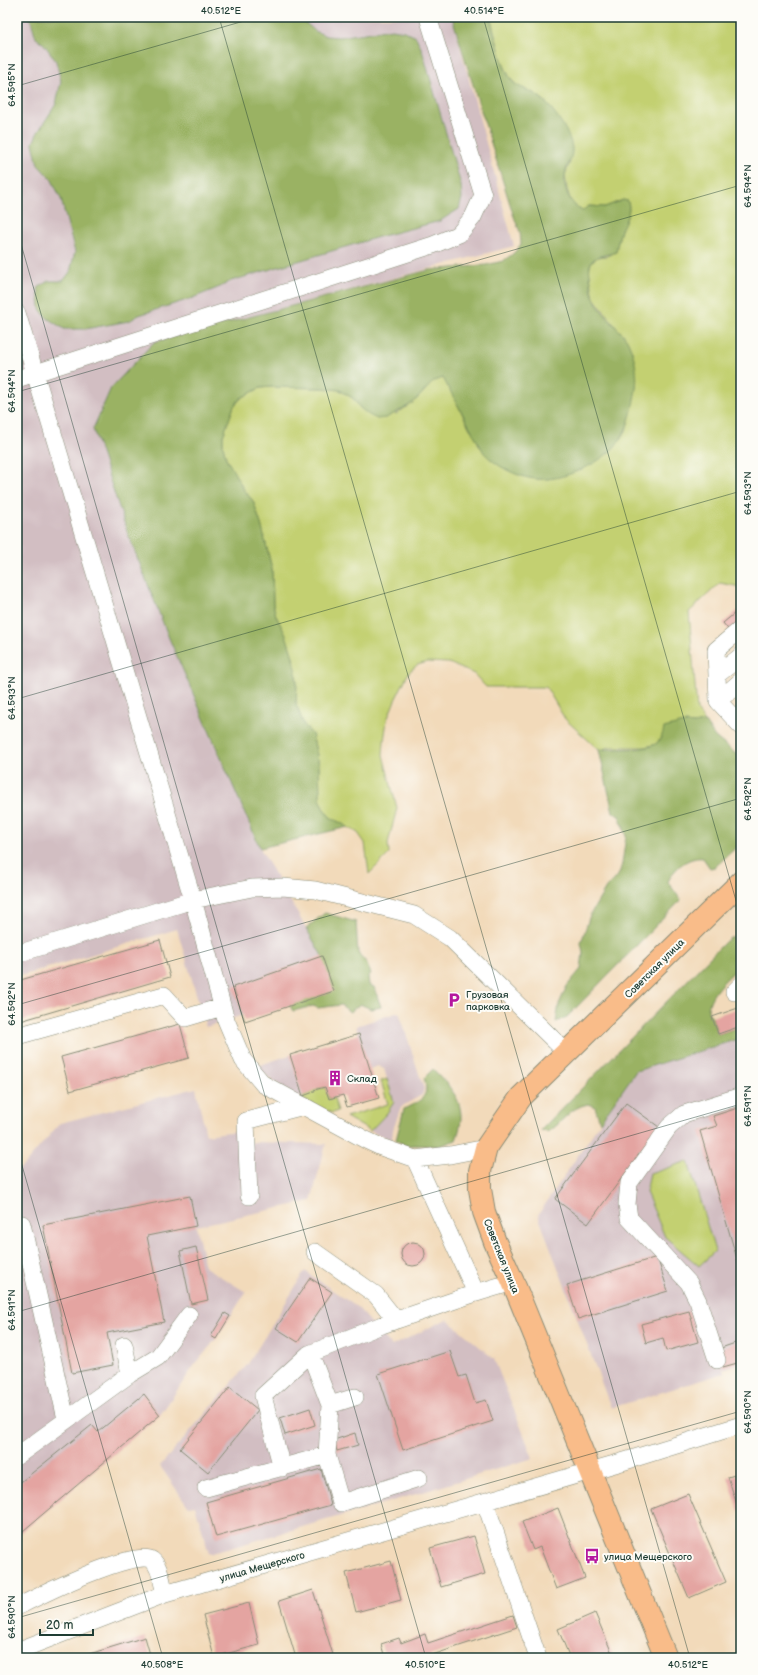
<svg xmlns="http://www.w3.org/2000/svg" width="758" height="1675" font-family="'Balsamiq Sans',sans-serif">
<rect width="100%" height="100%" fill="#fdfcf7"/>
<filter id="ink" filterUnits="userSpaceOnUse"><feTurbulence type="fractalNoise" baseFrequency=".025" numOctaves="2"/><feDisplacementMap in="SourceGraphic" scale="8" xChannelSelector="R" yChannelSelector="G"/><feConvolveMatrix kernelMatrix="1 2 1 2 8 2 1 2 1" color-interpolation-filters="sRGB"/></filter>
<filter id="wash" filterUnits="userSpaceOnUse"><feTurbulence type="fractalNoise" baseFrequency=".012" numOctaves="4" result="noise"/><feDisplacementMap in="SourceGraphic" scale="16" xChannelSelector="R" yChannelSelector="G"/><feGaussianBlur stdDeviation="0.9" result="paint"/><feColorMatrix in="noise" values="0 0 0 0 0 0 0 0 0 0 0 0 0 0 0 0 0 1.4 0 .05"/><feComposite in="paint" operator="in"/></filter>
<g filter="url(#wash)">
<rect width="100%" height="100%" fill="#f2daba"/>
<path fill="#d2bec2" d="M17,17H452L514,246L154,342L128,534L169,638L260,848L322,956L233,987L243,1015L206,1027L177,929L17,977Z
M399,1012L424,1089L422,1095L404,1105L400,1109L393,1130L392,1140L370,1131L387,1113L394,1102L384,1069L378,1066L370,1069L356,1026Z
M741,1038V1363L723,1369L724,1373L611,1408L538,1215L635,1071Z
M290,1055L303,1096L296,1098L254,1067Z
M196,1088L206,1135L237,1131L241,1145L254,1142L326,1144L311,1201L196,1226L205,1267L246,1292L216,1339L194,1366L160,1415L17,1536V1171L24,1165L60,1123Z
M305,1271L358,1308L392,1346L447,1319L494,1359L533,1458L423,1492L209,1554L195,1505L188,1506L160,1466L248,1364Z"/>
<path fill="#c3d071" stroke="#718652" d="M490,17H741V587L720,583L689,612L697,710L705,722L694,724L684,723L662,737L656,744L645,747H610L599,750L565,719L546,687H486L474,674L449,663L428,662L417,665L409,672L395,700L387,720L384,741L383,755L397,808L388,843L389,854L369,874L365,843L358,833L330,817L323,808L320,798L319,764L312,735L304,725L300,715L296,704L297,681L293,657L286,636L276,616L273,604L272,569L261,524L253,501L244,490L236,477L226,458L223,446V436L234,406L241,398L260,388L271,387L322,388L340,390L354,399L360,408L396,414L414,402L434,380L444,378L470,429L476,436L479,446L507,469L526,477L537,479L554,477L578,471L604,456L619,441L626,431L636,386L624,335L616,327L594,298L589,269L592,261L598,257L607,256L616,252C617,245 619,237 621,230C625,219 631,214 628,201L623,200L605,207L589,206L582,211L571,202L567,189L565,175L570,162L568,135L545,101L534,93L519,88L510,78L503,63Z
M387,1079L394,1102L387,1113L370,1131L346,1117L388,1104L381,1081Z
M325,1087L329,1099L334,1098L338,1111L332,1113L302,1099L303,1096Z
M688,1161L715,1251L699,1266L665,1237L646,1192L650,1174Z"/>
<path fill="#9ab263" stroke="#5c784c" d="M30,17H299L315,31L326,36L339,37L392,29L404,31L416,37L422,50L461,185L462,198L459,209L440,221L382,236L231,281L220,287L190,299L139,315L129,321L85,329H64L47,318L40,309L38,288L48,281H63L70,272L75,252L61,199L52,180L38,165L33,143L38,132L56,104L61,81L56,61L44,44L36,38Z
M452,17H490C495,34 501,64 510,78C516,88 526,88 535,94C550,103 570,131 572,148C573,158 566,165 565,175C563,189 570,204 582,211L589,206L605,207L623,200L628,201C631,213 626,219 621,230C619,237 617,245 616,252C609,255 598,255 593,260C588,265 590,271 590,277C591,284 591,292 594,298C597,306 610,321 616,327C621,333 626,336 629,344C635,357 638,374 636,388C633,406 630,425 620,440C605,463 562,482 535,479C517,477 496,466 484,453L443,378L434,381L414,402L406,407L386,418L377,419L369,415L360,408L354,399L340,390L322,388L271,387L260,388L241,398L234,406L223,436V446L226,458L244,490L253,501L261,524L272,569L273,604L276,616L286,635L293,657L297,681L296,704L300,715L304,725L312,734L319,764L320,798L323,808L330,817L348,827L260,848L169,638L128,534L93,429L111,388L154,342L429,270L486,265L503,261L514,253L521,244L520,232L513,214Z
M705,722L715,737L741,758V843L715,867L710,868L703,858C688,856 673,869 668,882L681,900L567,1017L556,1022L559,1004L567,986L581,969L583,952L581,943L590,915L606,888L619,874L622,864L626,836L620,817L613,812L599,750C614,747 646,752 657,743C661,739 663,734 664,728L684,723L694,724Z
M325,913L356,922L358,953L366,962L371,974L368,976L369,985L374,987L381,1007L371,1009L360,1004L350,1012L341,1005L318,1008L313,1006L293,1011L290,1006L322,956L306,928Z
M741,936V965C728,978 708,993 708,1012L712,1017L718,1034L741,1026V1038L636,1071L600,1122L595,1107L588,1104C568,1108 563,1123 548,1132L541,1130L725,942L730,938Z
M433,1069C455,1092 469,1106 456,1140L439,1146L413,1145L406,1146L396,1140L404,1109C421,1100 430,1098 424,1078Z"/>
<g id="blocks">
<path fill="#e4a4a1" d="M741,608V645L723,623Z
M160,940L170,977L17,1022V981Z
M322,956L334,991L245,1021L233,987Z
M741,1007V1026L718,1034L712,1017Z
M180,1024L189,1058L70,1091L61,1057Z
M359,1034L379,1098L347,1107L343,1095L329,1099L325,1087L314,1090V1092L303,1096L290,1055Z
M626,1103L659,1127L588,1224L555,1199Z
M741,1107V1273L700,1131L717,1126L713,1116Z
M190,1196L196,1226L147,1236L164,1322L107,1333L113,1365L72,1373L43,1225Z
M401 1254a12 12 0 1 1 24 0a12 12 0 1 1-24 0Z
M196,1247L208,1300L191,1304L180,1251Z
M657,1257L668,1291L578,1319L567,1285Z
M310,1278L332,1292L298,1342L276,1328Z
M689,1311L698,1342L666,1351L663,1338L646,1343L641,1324Z
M225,1313L230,1316L216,1339L211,1336Z
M741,1341V1362L723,1367L718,1349Z
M450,1351L459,1377L466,1375L475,1403L486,1400L493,1421L403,1450L378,1374Z
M230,1387L258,1410L208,1472L180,1449Z
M144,1394L160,1415L17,1536V1485L92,1425L98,1432Z
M310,1408L315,1425L285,1435L280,1418Z
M355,1433L358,1445L337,1451L334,1440Z
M321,1469L331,1505L216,1537L206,1502Z
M741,1473V1510L739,1511L728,1477Z
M688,1494L726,1582L689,1598L651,1509Z
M558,1508L585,1578L556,1589L540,1547L533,1550L522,1522Z
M474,1536L485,1574L441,1587L430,1548Z
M391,1561L401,1600L356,1612L346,1573Z
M313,1590L334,1658H296L279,1601Z
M249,1603L259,1645L214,1657L203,1615Z
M595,1613L614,1658H570L558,1629Z
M513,1615L517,1627L423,1658H385L381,1644L399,1638L401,1643L425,1634L428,1643Z
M145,1637L151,1658H76Z"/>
</g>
</g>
<g filter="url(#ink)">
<use href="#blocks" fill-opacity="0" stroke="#888c77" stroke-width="1"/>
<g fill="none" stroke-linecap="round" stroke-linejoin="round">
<g stroke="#888c77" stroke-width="18">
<path id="minor" d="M17,313L193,900L226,1020L243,1060L263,1084L366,1140L381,1147L415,1159L476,1293L513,1282
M17,379L433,245L459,234L473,217L483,195L428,17
M741,629L716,650L718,701L741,726
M717,675L741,656
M718,701L741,681
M17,954L193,900L252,888L283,887L315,890L414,915L450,938L567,1053
M734,992L741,985
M17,1036L164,995L185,1018L222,1007
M415,1159L450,1155L486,1148
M249,1196L246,1121L304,1106
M17,1225L22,1224L66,1419
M315,1252L376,1295L396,1320
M124,1345L130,1374
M309,1354L382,1325L476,1293
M717,1360L698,1301L689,1283L629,1218L627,1204L629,1183L669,1127L684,1114L741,1096
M330,1405L327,1455L341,1503L419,1478
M17,1456L130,1374L158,1357L189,1315
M282,1468L263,1396L309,1354L312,1358L330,1405L355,1397
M206,1488L327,1455
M485,1502L538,1658
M17,1607C37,1597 134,1548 152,1560C161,1567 162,1584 165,1594
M17,1651L165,1594L625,1461L741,1425"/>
</g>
<g stroke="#888c77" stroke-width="24">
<path id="major" d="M666,1658L513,1282L495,1242L484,1212L480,1189V1171L486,1148L521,1097L741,882"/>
</g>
<use href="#minor" stroke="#fff" stroke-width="17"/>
<use href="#major" stroke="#f9bc89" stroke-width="22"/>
</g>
</g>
<path fill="none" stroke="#1f3d34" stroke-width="1" stroke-opacity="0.45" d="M219,17L690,1658M483,17L741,918M17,86L258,17M17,230L426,1658M17,392L741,185M17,699L741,491M17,1005L741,798M17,1148L163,1658M17,1312L741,1104M17,1618L741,1411"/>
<defs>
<g id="parking-bare" transform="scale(1.2)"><path d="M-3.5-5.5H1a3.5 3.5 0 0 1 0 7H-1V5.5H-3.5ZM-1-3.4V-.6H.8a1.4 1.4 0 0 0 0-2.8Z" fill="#b5179e" stroke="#fdfcf7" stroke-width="2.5" paint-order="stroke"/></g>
<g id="building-bare" transform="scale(1.2)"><path d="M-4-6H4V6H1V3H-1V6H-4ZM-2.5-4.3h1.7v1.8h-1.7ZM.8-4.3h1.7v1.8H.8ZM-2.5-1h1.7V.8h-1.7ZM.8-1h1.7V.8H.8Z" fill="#b5179e" stroke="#fdfcf7" stroke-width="2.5" paint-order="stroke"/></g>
<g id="bus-bare" transform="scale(1.2)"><path d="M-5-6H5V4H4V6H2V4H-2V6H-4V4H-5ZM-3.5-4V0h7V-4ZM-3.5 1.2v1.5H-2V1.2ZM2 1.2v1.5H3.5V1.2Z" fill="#b5179e" stroke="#fdfcf7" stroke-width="2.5" paint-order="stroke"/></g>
</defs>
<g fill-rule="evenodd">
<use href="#parking-bare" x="454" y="1000"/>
<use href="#building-bare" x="335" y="1078"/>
<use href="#bus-bare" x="592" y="1556"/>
</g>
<g text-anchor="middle" stroke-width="4" stroke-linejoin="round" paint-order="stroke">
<g font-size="10" fill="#1f3d34" stroke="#fdfcf7">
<text transform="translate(654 968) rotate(-45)" y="4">Советская улица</text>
<text transform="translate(502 1256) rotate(68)" y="4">Советская улица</text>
<text transform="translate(262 1566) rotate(-16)" y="4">улица Мещерского</text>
</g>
<g font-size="10" fill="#1f3d34" stroke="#fdfcf7" text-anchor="start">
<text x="466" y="998">Грузовая<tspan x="466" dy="12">парковка</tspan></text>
<text x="347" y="1082">Склад</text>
<text x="604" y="1560">улица Мещерского</text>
</g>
</g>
<rect width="758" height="1675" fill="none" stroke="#fdfcf7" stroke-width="44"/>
<path d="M40 1629v6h53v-6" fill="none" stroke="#1f3d34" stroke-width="2"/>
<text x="46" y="1629" font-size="12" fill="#1f3d34" stroke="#fdfcf7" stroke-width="3" paint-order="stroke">20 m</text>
<rect x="22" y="22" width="714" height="1631" fill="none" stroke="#1f3d34" stroke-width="1.5"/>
<g font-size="10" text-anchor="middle" fill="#1f3d34">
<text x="221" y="14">40.512°E</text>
<text x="484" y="14">40.514°E</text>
<text transform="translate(11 85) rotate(-90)" y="4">64.595°N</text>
<text transform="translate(747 186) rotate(-90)" y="4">64.594°N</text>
<text transform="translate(11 391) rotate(-90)" y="4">64.594°N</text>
<text transform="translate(747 493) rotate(-90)" y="4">64.593°N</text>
<text transform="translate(11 698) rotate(-90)" y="4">64.593°N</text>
<text transform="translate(747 799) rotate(-90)" y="4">64.592°N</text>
<text transform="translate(11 1004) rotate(-90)" y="4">64.592°N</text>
<text transform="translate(747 1106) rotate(-90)" y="4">64.591°N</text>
<text transform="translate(11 1310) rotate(-90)" y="4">64.591°N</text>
<text transform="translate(747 1412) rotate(-90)" y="4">64.590°N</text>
<text transform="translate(11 1617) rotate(-90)" y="4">64.590°N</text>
<text x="162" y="1668">40.508°E</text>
<text x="425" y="1668">40.510°E</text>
<text x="688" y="1668">40.512°E</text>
</g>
</svg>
